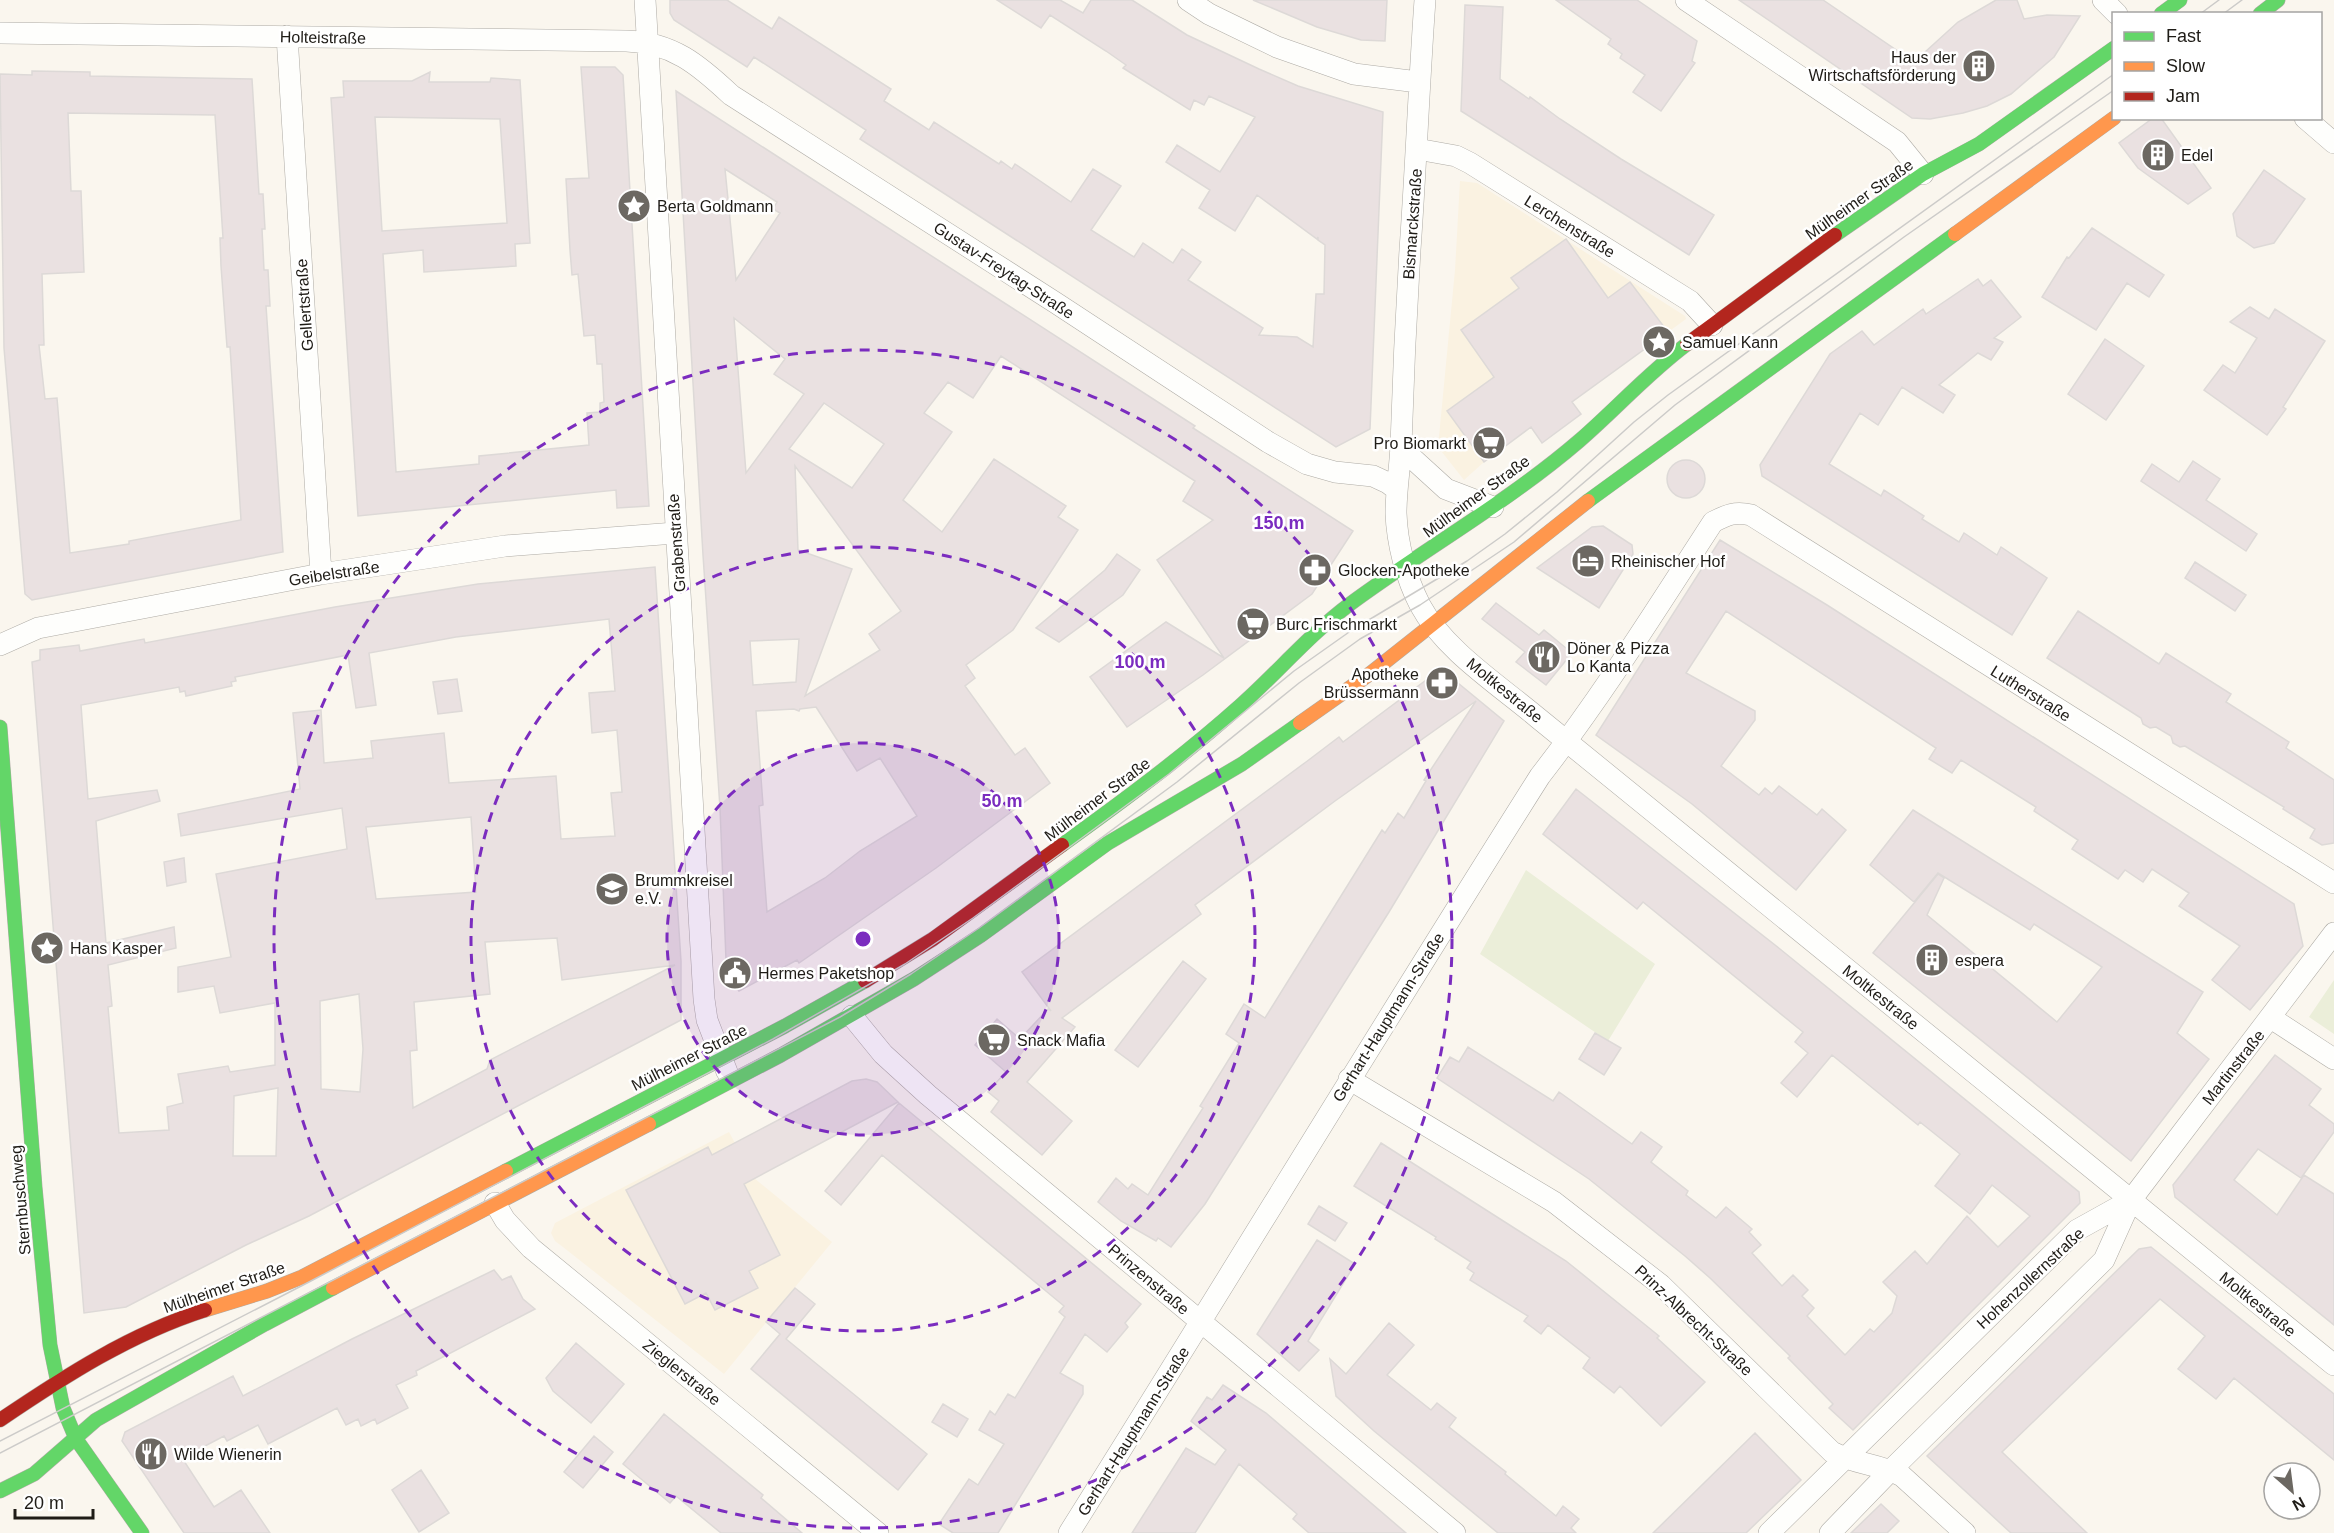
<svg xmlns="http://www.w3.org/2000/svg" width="2334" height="1533" font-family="Arial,sans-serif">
<rect width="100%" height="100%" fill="#faf6ee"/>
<path fill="#faf2e1" d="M1460,181L1477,183L1685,316L1686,319L1572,402L1581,414L1563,427H1531L1484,462L1464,480L1438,447L1455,270Z
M729,1132L754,1178L832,1242L724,1374L563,1247L555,1241L551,1233L555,1223Z"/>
<path fill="#ebeed9" d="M1526,870L1655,964L1608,1041L1480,954Z
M2334,980V1034L2309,1017Z"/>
<path fill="#eae1e1" stroke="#ddd9d7" stroke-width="1.5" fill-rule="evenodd" d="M670,0H727L772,29L779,17L891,89L884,101L929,130L934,122L999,164L1001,161L1012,169L1015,164L1071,202L1093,169L1121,186L1091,230L1134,257L1143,243L1173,263L1182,249L1201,262L1188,280L1263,328L1259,335L1297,337L1313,347L1316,294H1324L1325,245L1318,240V237L1317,239L1257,195L1235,231L1199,208L1210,190L1166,162L1177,145L1220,172L1255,117L1209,96L1204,105L1194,100L1190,110L1123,68L1126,65L1106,51L1050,15L1041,28L997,0H1060L1083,13L1091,0H1132L1187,35L1259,69L1298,86L1383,112L1370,429L1336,447L860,139L866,130L754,57L747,67L674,20L670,13Z
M1253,0H1387L1385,41L1361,40L1317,27Z
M1556,0H1637L1697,41L1692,61L1695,63L1661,111L1633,92L1645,75L1620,58L1622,54L1608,44L1611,39Z
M1739,0H1823L1914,62L1958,22L1996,0H2017L2024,19L2047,15L2080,16L2054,57L2011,94L1987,106L1963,113L1930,119L1912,118Z
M1465,5L1503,7L1500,79L1529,99L1530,97L1560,119L1621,159L1714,215L1689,255L1461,111Z
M581,67H615L623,75L649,506L617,508L616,490L358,516L331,98L344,97L343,81H412L430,72L429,82H490L491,78L520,80L530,243L515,244L516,266L424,272L423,250L383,254L396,472L479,464V456L589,445L587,413L600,412V403L604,402L602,364H597L595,335L584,336L578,274L572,275L570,250L566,179L589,178ZM375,117L500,119L507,223L382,231Z
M32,71L90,72V76L252,79L259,194H263L265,229H262L264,270H268L270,306H266L283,552L32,600L25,594L4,348L0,74L32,75ZM68,113L215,115L223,238H220L221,266L227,347H230L241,520L129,541V544L70,553L57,398L45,399L39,345H44L42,274L84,272L81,191H71Z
M676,91L1195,426L1193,428L1353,531L1312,594L1203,675L1127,727L1090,677L1166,622L1224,658L1157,560L1213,520L1183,501L1195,481L1001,356L973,398L948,382L924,413L952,432L903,500L942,532L994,459L1066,506L1058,517L1078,530L1013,630L966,665L975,678L965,686L1015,755L1025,748L1050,783L936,868L799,963L797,960L739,991L734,984L727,985L720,808L703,555ZM725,169L777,202L773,209L780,213L736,280ZM734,318L785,359L774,374L804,394L746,473ZM824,403L884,444L852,488L789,449ZM795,466L901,611L869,634L880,650L805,696L852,569L798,550ZM799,639L796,682L753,685L750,641ZM816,707L857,771L880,758L917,816L860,851L825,878L767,912L759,806L763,805L756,711L794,709L799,711L800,709Z
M2153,118H2161L2211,188L2188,204L2138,168L2119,143Z
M2264,170L2305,199L2274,243L2254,248L2237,236L2233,214Z
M2092,228L2164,275L2149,297L2127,283L2096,330L2042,297L2067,257L2069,258Z
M1566,239L1608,298L1630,282L1668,332L1572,402L1581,414L1542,443L1531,427L1484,462L1447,411L1494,377L1461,330L1519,288L1511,278Z
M1978,279L1983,286L1991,280L2021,317L1994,338L2003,342L1991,360L1978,353L1939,385L1955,395L1943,413L1902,387L1878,425L1860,413L1829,464L1881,496L1884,490L1924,516L1922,519L1959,542L1964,533L1997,555L2001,547L2047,578L2012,635L1762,476L1760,465L1830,354L1862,331L1874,345L1923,309L1926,314Z
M2250,307L2269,319L2275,309L2325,341L2283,407L2286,409L2267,435L2204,390L2223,365L2235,373L2257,338L2230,322Z
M2105,339L2144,366L2106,420L2068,394Z
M1667 479a19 19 0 1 1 38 0a19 19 0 1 1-38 0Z
M2193,461L2220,479L2206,500L2257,534L2246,551L2141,481L2152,464L2179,482Z
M1603,526L1632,545L1633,554L1599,608L1537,568L1592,527Z
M1720,540L1827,605L2294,904L2303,946L2250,1010L2212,980L2240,946L2179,906L2189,893L2152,869L2143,882L2125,870L2118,879L2072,849L2078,840L2034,811L2036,807L1961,760L1952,773L1929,759L1936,748L1726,611L1686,673L1755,711V720L1721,766L1759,795L1765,788L1772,794L1779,786L1817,815L1822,809L1846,830L1796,890L1692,804L1596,735Z
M1117,554L1140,570L1123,595L1059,642L1036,628L1105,570Z
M2195,562L2246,595L2235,611L2185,578Z
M655,567L681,961V1020L309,1216L246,1245L126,1307L84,1313L32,662L40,660V650L79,645L80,651L144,639L145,643L335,607L478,584ZM609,619L615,691L589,693L592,733L617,730L622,792L611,793L615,836L561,839L556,776L449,783L444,733L371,741L373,758L324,763L321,710L293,713L300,789L178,814L181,836L342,808L347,849L216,874L231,957L178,967V992L214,986L220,1013L275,1003V1065L230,1072L228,1066L178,1074L183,1103L167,1107L169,1130L119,1133L108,1007L112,1006L108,965L176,948L174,927L106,943L96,821L160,801L157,790L88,799L81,705L179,687L180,692L185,691L186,696L232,686L231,682L236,681L235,677L348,655L356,708L376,705L369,653L456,637ZM471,817L476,892L376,899L366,827ZM557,938L562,980L675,965L490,1060L487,1069L413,1108L410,1051L417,1050L414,1002L490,994L485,942ZM359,994L363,1049L360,1092L321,1089L320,1001ZM278,1088L276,1156H233L234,1096Z
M1496,603L1539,635L1544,630L1572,653L1546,685L1516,662L1525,652L1482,619Z
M2078,611L2159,664L2166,653L2231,694L2226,702L2289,742L2286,748L2334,780V843L2322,845L2310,838L2315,829L2283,809L2284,807L2185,746L2180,747L2173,743L2171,736L2156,727L2150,728L2143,724L2141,718L2047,658Z
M1441,669L1504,721L1389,912L1205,1204L1171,1247L1158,1238L1156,1241L1121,1221L1098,1202L1116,1178L1128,1189L1132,1184L1148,1195L1203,1108L1200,1106L1239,1043L1226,1034L1244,1004L1265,1018L1382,830L1385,833L1398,813L1404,818L1426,781L1424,780L1476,701L1335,801L1195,905L1201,914L1062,1018L1075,1027L1027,1082L1072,1121L1042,1155L991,1112L999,1101L988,1092L1006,1072L975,1045L997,1019L1020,1039L1048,1009L1051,1011L1022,972L1306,762L1339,737L1343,742Z
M457,679L462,711L438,714L433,682Z
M1576,789L1780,949L2079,1192L2080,1203L1853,1430L1829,1408L1833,1404L1788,1358L1790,1356L1710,1278L1685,1256L1589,1179L1437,1078L1450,1057L1459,1062L1468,1047L1553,1101L1559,1092L1632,1144L1641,1132L1662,1147L1651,1162L1688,1191L1686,1195L1716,1218L1726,1207L1752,1229L1749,1232L1761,1245L1752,1253L1782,1286L1793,1275L1808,1290L1802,1296L1814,1308L1807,1316L1845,1355L1870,1329L1874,1332L1892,1313L1897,1296L1883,1282L1915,1251L1927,1264L1967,1216L1998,1247L2030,1216L1992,1185L1970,1214L1935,1186L1960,1154L1920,1122L1918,1125L1832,1055L1797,1097L1781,1083L1808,1053L1795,1042L1803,1032L1643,902L1637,909L1543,834Z
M1913,810L2203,992L2177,1033L2209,1059L2131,1161L1873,953L1938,874L1944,878L1927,915L2057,1022L2102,967L2034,924L2030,930L1938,873L1914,902L1870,865Z
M184,858L186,882L167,886L164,862Z
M1183,961L1206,979L1138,1067L1115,1050Z
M1595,1033L1621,1048L1604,1075L1579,1059Z
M2275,1055L2321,1089L2309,1105L2334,1124V1132L2301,1178L2258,1149L2234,1180L2277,1215L2304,1175L2334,1194V1325L2175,1197L2173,1185Z
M866,1079L877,1082L898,1102L744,1184L780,1255L749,1271L758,1288L715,1310L706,1293L685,1304L626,1190L708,1147L712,1155L852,1081Z
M899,1103L1141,1304L1125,1323L1128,1327L1107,1352L1085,1334L1060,1373L1083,1386V1394L998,1533H953L939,1524L969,1479L978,1485L1004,1444L979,1430L990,1411L995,1415L1008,1394L1015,1398L1065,1317L1059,1312L1064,1306L882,1155L841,1205L825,1191Z
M1381,1143L1566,1261L1659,1336L1657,1338L1705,1382L1661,1426L1620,1386L1614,1393L1583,1368L1590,1358L1548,1325L1541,1334L1524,1321L1528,1316L1470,1280L1474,1273L1467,1268L1471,1262L1435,1239L1436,1237L1354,1186Z
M1319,1206L1347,1223L1335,1241L1308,1224Z
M1317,1240L1355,1264L1308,1341L1319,1350L1299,1371L1257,1334Z
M2151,1247L2334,1394V1460L2234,1378L2216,1399L2178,1369L2205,1336L2160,1299L2002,1452L2087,1533H2011L1927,1456L2139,1249Z
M494,1270L502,1280L511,1276L523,1299L535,1309L416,1371L417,1375L396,1385L408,1408L377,1424L375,1419L361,1426L358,1419L346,1425L337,1408L268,1444L258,1425L227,1441L224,1436L182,1458L214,1507L241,1490L270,1533H184L122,1441L125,1432L233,1376L243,1396L352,1339Z
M795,1288L815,1304L786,1339L927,1454L898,1490L751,1369L780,1334L766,1322Z
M1389,1323L1414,1345L1387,1375L1431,1410L1437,1403L1456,1418L1449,1427L1506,1472L1505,1474L1556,1516L1563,1506L1579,1519L1571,1528L1576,1533H1498L1374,1431L1336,1396L1330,1359L1346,1374Z
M576,1343L624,1384L591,1423L553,1391L546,1378Z
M1223,1385L1266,1413L1406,1533H1309L1293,1519L1297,1514L1239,1464L1195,1533H1132L1186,1448L1215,1465L1226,1450L1191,1421L1207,1397L1212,1400Z
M943,1404L968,1419L957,1437L932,1422Z
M664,1414L763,1495L761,1498L802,1533H721L676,1496L670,1503L623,1464Z
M1755,1433L1801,1480L1746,1533H1653Z
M594,1436L613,1452L583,1488L564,1472Z
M421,1470L449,1513L419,1532L392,1490Z
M1881,1504L1899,1521L1887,1533H1851Z"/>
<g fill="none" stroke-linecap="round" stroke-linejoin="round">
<g stroke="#aeaba5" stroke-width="22">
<path id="street" d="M645,0L704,999L707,1020L727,1072
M1188,0L1209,14L1277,47L1354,74L1418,82
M1425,0C1419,83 1416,166 1410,250C1406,315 1403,380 1401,445C1400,468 1396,490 1396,513C1397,543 1406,578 1420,605C1444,650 1499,685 1538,718L2334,1365
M1686,0L1897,142L1923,174
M2103,0L2117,14
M0,33L626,41C672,42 699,65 731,95L1056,303L1268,442L1307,464L1335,472L1373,476L1388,483L1397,490
M287,36L321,574
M2305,118L2334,143
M1417,149L1456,156L1470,163L1690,301L1712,325
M1401,448L1446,489L1493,507
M0,645L38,628L321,574L505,546L675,533
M852,1016L883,1054L928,1095L1455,1533
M2271,1018L2334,1059
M1349,1079L1554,1202L1661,1285L1832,1452C1854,1464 1880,1464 1902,1476L1965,1533
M495,1203L505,1220L531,1248L878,1533
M1069,1533C1227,1281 1381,1027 1540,776C1603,695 1657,608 1713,522C1727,515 1735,511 1751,515L2334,883
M1769,1533L2077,1230L2131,1200
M1830,1533L1891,1470L2104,1260L2131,1200L2334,933"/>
</g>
<g stroke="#aeaba5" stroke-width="15">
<path id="fast" d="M2161,14L2180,0
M2260,14L2278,0
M1835,235L1923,174L1979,144L2114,48
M1588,501L1955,234
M0,727L35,1187L50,1345L63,1408L76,1439L142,1533
M1062,845C1123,801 1184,756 1241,705C1278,672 1310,634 1350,604C1426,548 1508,502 1579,441C1616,409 1648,373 1687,344
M649,1124L781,1055L914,979L980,936L1108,843L1242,764L1300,723
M506,1171L785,1026L865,981
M0,1491L34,1474L96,1420L265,1324L333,1288"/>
</g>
<g stroke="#aeaba5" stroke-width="15">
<path id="slow" d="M1955,234L2114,118
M1300,723L1371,673L1588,501
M333,1288L649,1124
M205,1310L267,1291L302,1277L506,1171"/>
</g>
<g stroke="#aeaba5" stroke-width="15">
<path id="jam" d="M1687,344L1835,235
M865,981L933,939L1062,845
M0,1420C65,1376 130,1334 205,1310"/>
</g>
<use href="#street" stroke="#fefefc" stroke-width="21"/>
<use href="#fast" stroke="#63d668" stroke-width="14"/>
<use href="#slow" stroke="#ff974d" stroke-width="14"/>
<use href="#jam" stroke="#b3261e" stroke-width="14"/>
<path stroke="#cccbc9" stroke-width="1.5" d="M2200,14L2219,0
M2223,14L2242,0
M0,1441L309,1282L773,1039L905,964L973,918L1169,774L1294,671L1352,630L1467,561L1505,534L1557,492L1634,422L1668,395L2114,74
M0,1453L840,1017L911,974L979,928L1177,782L1299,683L1360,639L1420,605L1514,542L1675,405L1904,237L2114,90"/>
</g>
<circle cx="863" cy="939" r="196" fill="#7b2cbf" fill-opacity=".12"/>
<g fill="none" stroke="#7b2cbf" stroke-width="3" stroke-dasharray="10 8">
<circle cx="863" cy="939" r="196"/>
<circle cx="863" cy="939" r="392"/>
<circle cx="863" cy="939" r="589"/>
</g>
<defs>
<g id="building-disc" transform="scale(1.725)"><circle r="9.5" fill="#6c6862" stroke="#fff"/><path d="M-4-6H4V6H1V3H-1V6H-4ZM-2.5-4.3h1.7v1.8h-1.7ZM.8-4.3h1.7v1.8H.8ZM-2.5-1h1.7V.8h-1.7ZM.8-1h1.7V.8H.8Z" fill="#fff"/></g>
<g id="sight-disc" transform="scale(1.725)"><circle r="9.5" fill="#6c6862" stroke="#fff"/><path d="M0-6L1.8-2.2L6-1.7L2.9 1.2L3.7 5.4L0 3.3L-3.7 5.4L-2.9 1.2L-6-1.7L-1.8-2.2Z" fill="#fff"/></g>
<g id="supermarket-disc" transform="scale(1.725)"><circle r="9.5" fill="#6c6862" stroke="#fff"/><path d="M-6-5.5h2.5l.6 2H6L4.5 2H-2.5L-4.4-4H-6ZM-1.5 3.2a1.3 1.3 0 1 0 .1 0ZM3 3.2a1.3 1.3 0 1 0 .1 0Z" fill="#fff"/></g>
<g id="hotel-disc" transform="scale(1.725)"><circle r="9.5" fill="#6c6862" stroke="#fff"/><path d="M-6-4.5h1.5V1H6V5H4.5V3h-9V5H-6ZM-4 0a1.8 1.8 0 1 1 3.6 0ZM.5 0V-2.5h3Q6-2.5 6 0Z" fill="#fff"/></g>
<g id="pharmacy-disc" transform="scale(1.725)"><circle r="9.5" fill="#6c6862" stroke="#fff"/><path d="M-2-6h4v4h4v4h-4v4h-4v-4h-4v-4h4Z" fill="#fff"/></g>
<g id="restaurant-disc" transform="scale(1.725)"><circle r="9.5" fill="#6c6862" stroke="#fff"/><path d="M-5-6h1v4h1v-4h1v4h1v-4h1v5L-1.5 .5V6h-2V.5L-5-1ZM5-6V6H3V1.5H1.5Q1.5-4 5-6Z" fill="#fff"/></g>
<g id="school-disc" transform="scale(1.725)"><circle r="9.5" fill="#6c6862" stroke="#fff"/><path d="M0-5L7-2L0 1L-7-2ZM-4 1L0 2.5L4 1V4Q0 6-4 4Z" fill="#fff"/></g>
<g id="civic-disc" transform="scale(1.725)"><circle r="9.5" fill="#6c6862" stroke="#fff"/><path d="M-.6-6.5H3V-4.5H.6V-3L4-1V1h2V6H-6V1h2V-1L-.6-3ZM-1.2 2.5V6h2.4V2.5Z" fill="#fff"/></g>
</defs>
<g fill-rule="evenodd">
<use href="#building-disc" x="1979" y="66"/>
<use href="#building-disc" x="2158" y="155"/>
<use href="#sight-disc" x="634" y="206"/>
<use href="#sight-disc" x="1659" y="342"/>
<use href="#supermarket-disc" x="1489" y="443"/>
<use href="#hotel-disc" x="1588" y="561"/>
<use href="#pharmacy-disc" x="1315" y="570"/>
<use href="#supermarket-disc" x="1253" y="624"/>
<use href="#restaurant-disc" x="1544" y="657"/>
<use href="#pharmacy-disc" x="1442" y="683"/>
<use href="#school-disc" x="612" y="889"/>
<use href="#sight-disc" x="47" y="948"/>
<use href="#building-disc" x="1932" y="960"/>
<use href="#civic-disc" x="735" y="973"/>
<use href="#supermarket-disc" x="994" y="1040"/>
<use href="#restaurant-disc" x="151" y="1454"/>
</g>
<g text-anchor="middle" stroke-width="5" stroke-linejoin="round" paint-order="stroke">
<g font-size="16" fill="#1f1c17" stroke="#fff">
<text transform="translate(323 37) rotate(1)" y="6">Holteistraße</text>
<text transform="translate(1859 199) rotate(-35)" y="6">Mülheimer Straße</text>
<text transform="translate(1412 224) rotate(-86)" y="6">Bismarckstraße</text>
<text transform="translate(1570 226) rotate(32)" y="6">Lerchenstraße</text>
<text transform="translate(1004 270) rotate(33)" y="6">Gustav-Freytag-Straße</text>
<text transform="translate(304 305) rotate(-94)" y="6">Gellertstraße</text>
<text transform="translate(1476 496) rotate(-36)" y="6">Mülheimer Straße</text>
<text transform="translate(676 543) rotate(-94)" y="6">Grabenstraße</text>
<text transform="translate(334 573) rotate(-9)" y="6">Geibelstraße</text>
<text transform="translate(1505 690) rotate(39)" y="6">Moltkestraße</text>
<text transform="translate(2031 693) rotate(32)" y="6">Lutherstraße</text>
<text transform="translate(1097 799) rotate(-37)" y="6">Mülheimer Straße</text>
<text transform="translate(1881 997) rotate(39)" y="6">Moltkestraße</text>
<text transform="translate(1388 1017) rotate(-58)" y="6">Gerhart-Hauptmann-Straße</text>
<text transform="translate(689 1057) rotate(-27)" y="6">Mülheimer Straße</text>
<text transform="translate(2233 1067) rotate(-52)" y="6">Martinstraße</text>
<text transform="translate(20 1200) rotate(-95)" y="6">Sternbuschweg</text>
<text transform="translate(2030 1278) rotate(-43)" y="6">Hohenzollernstraße</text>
<text transform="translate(1149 1279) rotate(40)" y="6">Prinzenstraße</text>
<text transform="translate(224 1287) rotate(-19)" y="6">Mülheimer Straße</text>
<text transform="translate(2258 1304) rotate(39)" y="6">Moltkestraße</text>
<text transform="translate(1694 1320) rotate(43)" y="6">Prinz-Albrecht-Straße</text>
<text transform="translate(682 1372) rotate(39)" y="6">Zieglerstraße</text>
<text transform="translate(1133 1431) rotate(-58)" y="6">Gerhart-Hauptmann-Straße</text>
</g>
<g font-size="16" fill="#1f1c17" stroke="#fff" text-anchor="start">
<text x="1956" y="63" text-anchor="end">Haus der<tspan x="1956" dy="18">Wirtschaftsförderung</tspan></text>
<text x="2181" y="161">Edel</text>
<text x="657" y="212">Berta Goldmann</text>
<text x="1682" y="348">Samuel Kann</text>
<text x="1466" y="449" text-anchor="end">Pro Biomarkt</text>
<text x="1611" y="567">Rheinischer Hof</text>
<text x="1338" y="576">Glocken-Apotheke</text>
<text x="1276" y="630">Burc Frischmarkt</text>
<text x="1567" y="654">Döner &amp; Pizza<tspan x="1567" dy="18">Lo Kanta</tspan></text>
<text x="1419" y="680" text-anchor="end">Apotheke<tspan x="1419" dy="18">Brüssermann</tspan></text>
<text x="635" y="886">Brummkreisel<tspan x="635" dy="18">e.V.</tspan></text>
<text x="70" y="954">Hans Kasper</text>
<text x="1955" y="966">espera</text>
<text x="758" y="979">Hermes Paketshop</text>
<text x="1017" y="1046">Snack Mafia</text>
<text x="174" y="1460">Wilde Wienerin</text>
</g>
</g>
<circle cx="863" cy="939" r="9" fill="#7b2cbf" stroke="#fff" stroke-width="3"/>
<g font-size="18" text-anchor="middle" font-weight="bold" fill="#7b2cbf" stroke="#fff" stroke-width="5" stroke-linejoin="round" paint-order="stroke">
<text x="1279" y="529">150 m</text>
<text x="1140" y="668">100 m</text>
<text x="1002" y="807">50 m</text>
</g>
<rect x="2112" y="12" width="210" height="108" fill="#ffffff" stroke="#a5a4a2" stroke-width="1.5"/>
<rect x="2124" y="32" width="30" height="9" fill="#63d668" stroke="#a5a4a2" stroke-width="1.5"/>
<text x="2166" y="42" font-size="18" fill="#1f1c17">Fast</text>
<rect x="2124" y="62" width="30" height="9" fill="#ff974d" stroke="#a5a4a2" stroke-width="1.5"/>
<text x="2166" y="72" font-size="18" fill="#1f1c17">Slow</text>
<rect x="2124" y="92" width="30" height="9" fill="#b3261e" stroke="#a5a4a2" stroke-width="1.5"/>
<text x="2166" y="102" font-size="18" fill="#1f1c17">Jam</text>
<g transform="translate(2292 1491) rotate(152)"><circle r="28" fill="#ffffff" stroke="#a5a4a2" stroke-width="1.5"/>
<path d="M0-4.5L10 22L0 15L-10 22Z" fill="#6c6862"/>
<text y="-9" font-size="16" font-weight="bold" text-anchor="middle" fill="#1f1c17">N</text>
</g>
<path d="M15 1509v9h78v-9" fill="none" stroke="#1f1c17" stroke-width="3"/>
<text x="24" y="1509" font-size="18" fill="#1f1c17" stroke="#ffffff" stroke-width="4.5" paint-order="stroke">20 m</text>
</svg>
